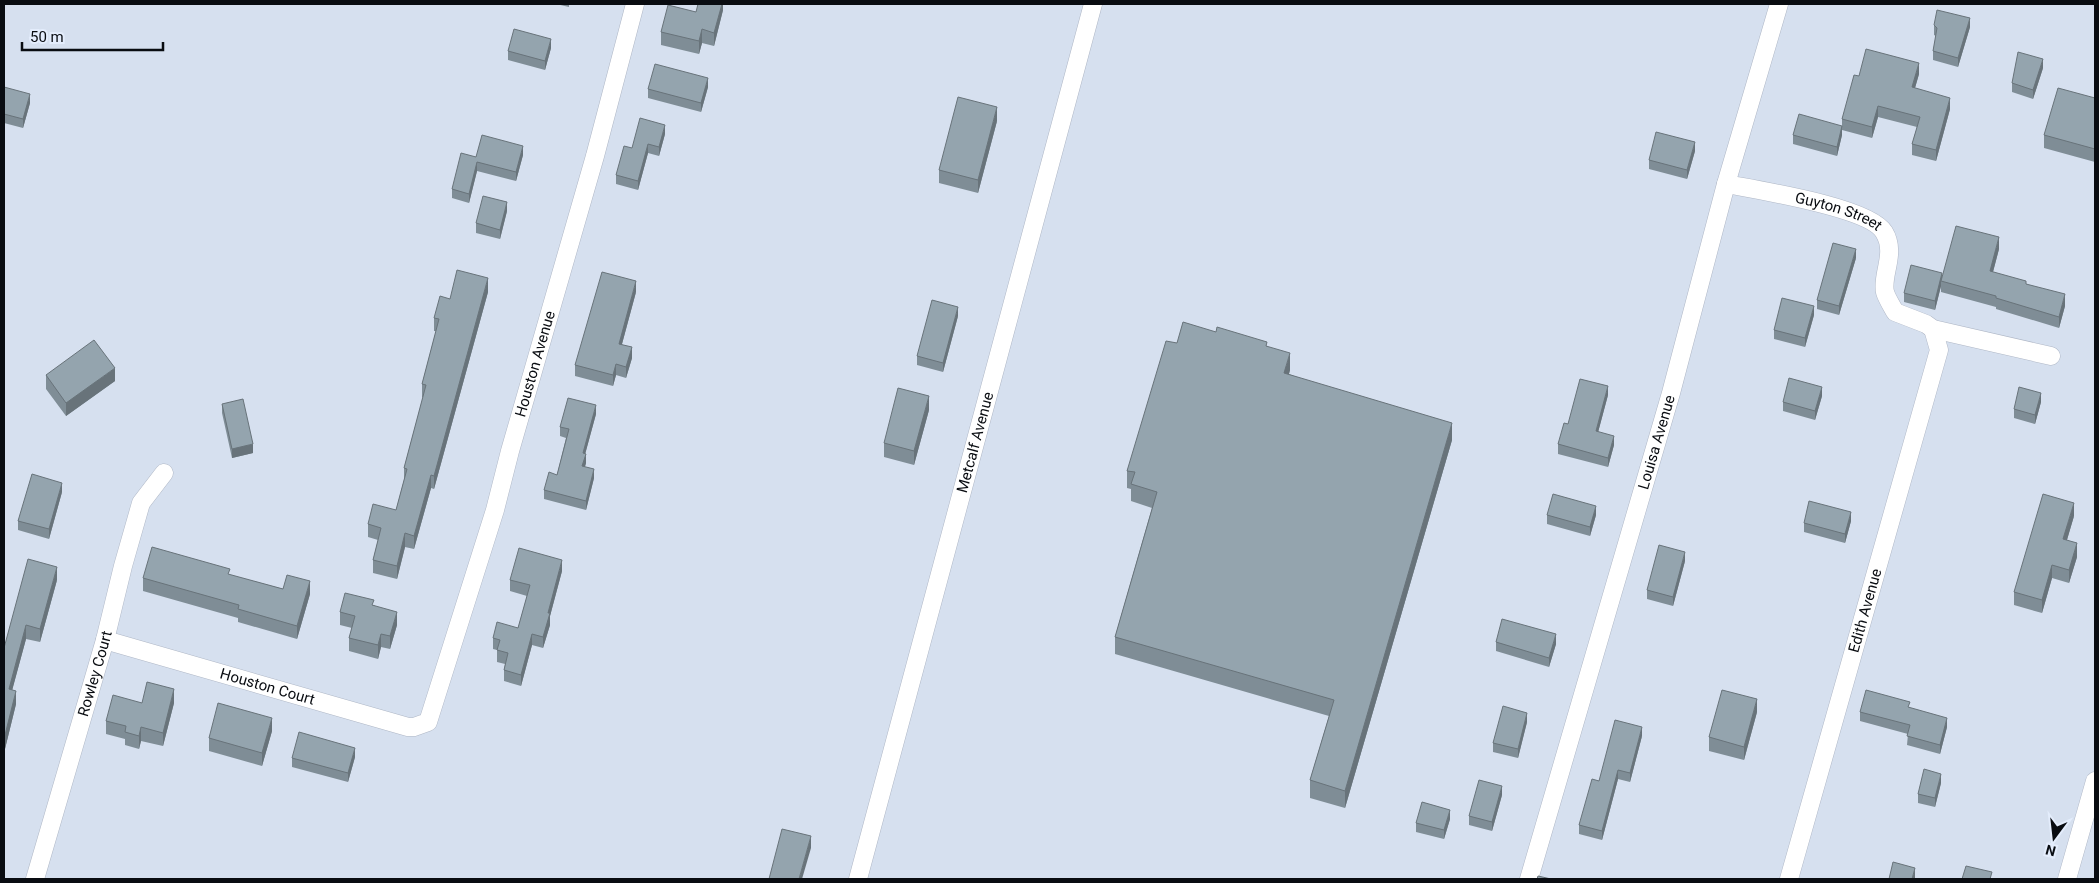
<svg xmlns="http://www.w3.org/2000/svg" width="2099" height="883" font-family="Roboto,sans-serif">
<rect width="100%" height="100%" fill="#d6e0ef"/>
<g fill="none" stroke-linecap="round" stroke-linejoin="round">
<g stroke="#afb7c6" stroke-width="19">
<g id="street">
<path id="s1" d="M1726,184C1757,190 1869,207 1884,232C1897,253 1881,275 1885,292C1887,299 1892,306 1895,312L1926,324L1933,329L2051,356"/>
<path id="s2" d="M105,640L408,727H414L428,722L495,510L510,451L595,156L635,4"/>
<path id="s3" d="M35,879L105,640L123,566L141,503L164,473"/>
<path id="s4" d="M858,879L1093,4"/>
<path id="s5" d="M1529,879L1671,393L1726,184L1779,4"/>
<path id="s6" d="M1789,879L1939,350L1933,329"/>
<path d="M2067,879L2095,781"/>
</g>
</g>
<use href="#street" stroke="#fff" stroke-width="18"/>
</g>
<path fill="#7f8d96" d="M556,4H569V7Z
M723,4V10L714,46L702,43L699,54L661,45V32Z
M1934,25L1970,27L1958,67L1933,60V51L1936,36L1934,35Z
M551,48L545,70L508,60V51Z
M2043,68L2033,99L2012,92V83Z
M1919,74L1915,88L1950,109L1936,161L1912,155V144L1917,127L1878,117L1872,138L1842,130V135L1837,156L1793,144V135L1842,126V119L1859,76Z
M4,87L30,103L23,128L4,123Z
M708,87L701,112L648,98V89Z
M2095,96V162L2044,148V135L2095,98Z
M997,121L978,193L939,183V170Z
M665,134L659,156L648,153L638,190L616,184V175L632,148Z
M1695,151L1687,179L1649,169V160Z
M523,155L516,181L477,171L469,203L452,198V189L476,157Z
M507,211L500,239L476,233V223Z
M1999,249L1993,272L2026,284L2065,306L2059,328L1996,309V307L1941,292V286L1935,310L1904,302V293L1942,277Z
M1856,258L1839,315L1817,309V300Z
M488,292L434,489L431,488L414,549L405,547L397,579L373,573V560L378,540L368,537V524L396,510L404,480V468L423,397H422V384L436,331H434V318L450,299Z
M636,292L622,344L632,358L626,378L616,375L613,386L575,376V365Z
M1814,315L1805,347L1774,339V330Z
M958,316L943,372L917,365V356Z
M1216,332L1267,346L1290,370L1289,374L1452,440L1345,808L1310,798V780L1329,716L1115,654V637L1152,508L1131,501V489L1127,488V471L1177,343Z
M46,375L115,381L66,416L46,389Z
M1608,395L1598,432L1614,445L1608,467L1558,454V444L1568,424Z
M1822,396L1815,420L1783,411V402Z
M2041,402L2035,424L2014,418V409Z
M222,404L253,453L232,458L222,413Z
M929,410L914,465L884,457V443Z
M596,414L585,454L586,463L585,467L594,478L586,510L544,499V490L557,475L566,438L560,436V427Z
M62,492L49,539L18,530V521Z
M1547,515H1596L1590,536L1547,524Z
M2074,516L2067,540L2077,557L2069,583L2052,578L2042,613L2014,605V592Z
M1851,521L1845,543L1804,532V523Z
M1685,561L1673,606L1647,599V590Z
M562,571L550,616V625L543,648L532,645L521,686L504,681V670L505,664L497,662V650L493,649V638L518,628L527,596L510,591V580Z
M230,575L283,589L310,594L297,639L238,622V618L143,591V578Z
M57,580L40,642L26,639L12,690L16,704L4,753V648Z
M374,605L397,625L390,649L381,647L378,659L349,651V638L352,628L340,625V612Z
M1496,642L1556,644L1549,667L1496,651Z
M142,703H174L163,746L141,741L139,749L125,745V739L106,734V721Z
M1910,708L1947,727L1940,754L1907,745L1908,734L1860,721V712Z
M1757,712L1744,760L1709,751V737Z
M1527,722L1518,758L1493,752V743Z
M272,731L262,766L209,751V738Z
M1642,736L1630,782L1618,779L1602,840L1579,834V825Z
M355,757L348,782L292,767V758Z
M1941,783L1935,807L1918,803V794Z
M1502,795L1492,831L1469,825V816Z
M1450,819L1444,839L1416,832V823Z"/>
<path fill="#68737a" d="M722,4H723V10L714,46V33Z
M1970,18V27L1958,67V58Z
M702,29V43L699,54V41Z
M551,39V48L545,70V61Z
M2043,59V68L2033,99V90Z
M1919,63V74L1912,98V87Z
M708,78V87L701,112V103Z
M30,94V103L23,128V119Z
M1950,98V109L1936,161V150Z
M1878,106V117L1872,138V127Z
M997,107V121L978,193V180Z
M665,125V134L659,156V147Z
M1842,126V135L1837,156V147Z
M1695,142V151L1687,179V170Z
M648,144V153L638,190V181Z
M523,146V155L516,181V172Z
M477,162V171L469,203V194Z
M507,202V211L500,239V230Z
M1999,237V249L1990,283V271Z
M1856,249V258L1839,315V306Z
M1942,273V281H1941V286L1935,310V301Z
M488,278V292L434,489V476Z
M636,281V292L619,355V344Z
M2065,294V306L2059,328V317Z
M1814,306V315L1805,347V338Z
M958,307V316L943,372V363Z
M632,347V358L626,378V367Z
M1290,353V370L1284,390V373Z
M616,364V375L613,386V375Z
M115,368V381L66,416V403Z
M1608,386V395L1596,440V431Z
M1822,387V396L1815,420V411Z
M2041,393V402L2035,424V415Z
M929,396V410L914,465V451Z
M596,405V414L583,462V453Z
M1452,423V440L1345,808V791Z
M1614,436V445L1608,467V458Z
M253,444V453L232,458V449Z
M586,454V463L582,475V466Z
M594,469V478L586,510V501Z
M431,475V488L414,549V536Z
M62,483V492L49,539V529Z
M2074,503V516L2063,553V539Z
M1596,506V515L1590,536V527Z
M1851,512V521L1845,543V534Z
M405,533V547L397,579V566Z
M2077,543V557L2069,583V570Z
M1685,552V561L1673,606V597Z
M562,560V571L550,616V625L543,648V637L548,613Z
M2052,565V578L2042,613V600Z
M57,567V580L40,642V629Z
M310,581V594L297,639V626Z
M397,612V625L390,649V636Z
M26,625V639L9,702V689Z
M381,634V647L378,659V645Z
M532,634V645L521,686V675Z
M1556,634V644L1549,667V658Z
M174,689V703L163,746V733Z
M16,691V704L4,753V739Z
M1757,699V712L1744,760V747Z
M1527,713V722L1518,758V749Z
M272,718V731L262,766V753Z
M1947,718V727L1940,754V745Z
M141,727V741L139,749V736Z
M1642,727V736L1630,782V773Z
M355,748V757L348,782V773Z
M1618,770V779L1602,840V831Z
M1941,774V783L1935,807V798Z
M1502,786V795L1492,831V822Z
M1450,810V819L1444,839V830Z
M811,836V848L802,879H799Z
M1915,868V879H1912Z"/>
<path fill="#94a4ae" stroke="#68737a" d="M698,4H722L714,33L702,29L699,41L661,32L668,5L696,12Z
M1937,10L1970,18L1958,58L1933,51L1937,28L1934,25Z
M514,29L551,39L545,61L508,51Z
M1866,49L1919,63L1912,87L1950,98L1936,150L1912,144L1920,117L1878,106L1872,127L1842,119L1854,75L1859,76Z
M2018,52L2043,59L2033,90L2012,83Z
M655,64L708,78L701,103L648,89Z
M4,87L30,94L23,119L4,114Z
M2058,88L2095,98V96V149L2044,135Z
M958,97L997,107L978,180L939,170Z
M1799,114L1842,126L1837,147L1793,135Z
M640,118L665,125L659,147L648,144L638,181L616,175L624,146L632,148Z
M1656,132L1695,142L1687,170L1649,160Z
M482,135L523,146L516,172L477,162L469,194L452,189L461,153L476,157Z
M483,196L507,202L500,230L476,223Z
M1956,226L1999,237L1990,271L2026,281V284L2065,294L2059,317L1996,298V296L1941,281Z
M1833,243L1856,249L1839,306L1817,300Z
M1911,265L1942,273L1935,301L1904,293Z
M457,270L488,278L434,476L431,475L414,536L405,533L397,566L373,560L381,528L368,524L373,504L396,510L407,469L404,468L426,385L422,384L439,319L434,318L440,296L450,299Z
M602,272L636,281L619,344L632,347L626,367L616,364L613,375L575,365Z
M1782,298L1814,306L1805,338L1774,330Z
M932,300L958,307L943,363L917,356Z
M1183,322L1216,332L1217,327L1267,342L1266,346L1290,353L1284,373L1452,423L1345,791L1310,780L1334,700L1115,637L1157,492L1131,484L1135,472L1127,471L1166,341L1177,343Z
M94,340L115,368L66,403L46,375Z
M1789,378L1822,387L1815,411L1783,402Z
M1580,379L1608,386L1596,431L1614,436L1608,458L1558,444L1564,423L1568,424Z
M2019,387L2041,393L2035,415L2014,409Z
M898,388L929,396L914,451L884,443Z
M568,398L596,405L583,453L586,454L582,466L594,469L586,501L544,490L549,472L557,475L569,429L560,427Z
M243,399L253,444L232,449L222,404Z
M32,474L62,483L49,529L18,521Z
M1553,494L1596,506L1590,527L1547,515Z
M2043,494L2074,503L2063,539L2077,543L2069,570L2052,565L2042,600L2014,592Z
M1809,501L1851,512L1845,534L1804,523Z
M1659,545L1685,552L1673,597L1647,590Z
M152,547L230,569L228,574L283,589L287,575L310,581L297,626L238,609L239,605L143,578Z
M519,548L562,560L548,613H550L543,637L532,634L521,675L504,670L508,653L497,650L500,640L493,638L497,622L518,628L530,585L510,580Z
M28,559L57,567L40,629L26,625L9,689L16,691L4,739V648Z
M345,593L374,600L372,605L397,612L390,636L381,634L378,645L349,638L355,616L340,612Z
M1502,619L1556,634L1549,658L1496,642Z
M147,682L174,689L163,733L141,727L139,736L125,732L126,726L106,721L113,695L142,703Z
M1722,690L1757,699L1744,747L1709,737Z
M1866,690L1910,702L1908,707L1947,718L1940,745L1907,736L1910,725L1860,712Z
M218,703L272,718L262,753L209,738Z
M1503,706L1527,713L1518,749L1493,743Z
M1615,720L1642,727L1630,773L1618,770L1602,831L1579,825L1592,779L1599,781Z
M299,732L355,748L348,773L292,758Z
M1924,769L1941,774L1935,798L1918,794Z
M1479,780L1502,786L1492,822L1469,816Z
M1422,802L1450,810L1444,830L1416,823Z
M782,829L811,836L799,879H769Z
M1893,862L1915,868L1912,879H1889Z
M1966,866L1992,872L1990,879H1962Z
M1538,876L1551,879H1537Z"/>
<g text-anchor="middle" stroke-width="4" stroke-linejoin="round" paint-order="stroke">
<g font-size="15" fill="#090c11" stroke="#e4edfc">
<text dy="5" stroke="none"><textPath href="#s1" startOffset="116">Guyton Street</textPath></text>
<text dy="5" stroke="none"><textPath href="#s2" startOffset="710">Houston Avenue</textPath></text>
<text dy="5" stroke="none"><textPath href="#s4" startOffset="452">Metcalf Avenue</textPath></text>
<text dy="5" stroke="none"><textPath href="#s5" startOffset="455">Louisa Avenue</textPath></text>
<text dy="5" stroke="none"><textPath href="#s6" startOffset="279">Edith Avenue</textPath></text>
<text dy="5" stroke="none"><textPath href="#s3" startOffset="214">Rowley Court</textPath></text>
<text dy="5" stroke="none"><textPath href="#s2" startOffset="169">Houston Court</textPath></text>
</g>
</g>
<rect width="2099" height="883" fill="none" stroke="#090c11" stroke-width="10"/>
<g transform="translate(2054 838) rotate(195)" stroke="#e4edfc" stroke-width="4" paint-order="stroke">
<path d="M0-4L9 19L0 12L-9 19Z" fill="#090c11"/>
<text y="-8" font-size="14" font-weight="bold" text-anchor="middle" fill="#090c11">N</text>
</g>
<path d="M22 42v8h141v-8" fill="none" stroke="#090c11" stroke-width="2.5"/>
<text x="30" y="42" font-size="15" fill="#090c11" stroke="#e4edfc" stroke-width="4" paint-order="stroke">50 m</text>
</svg>
